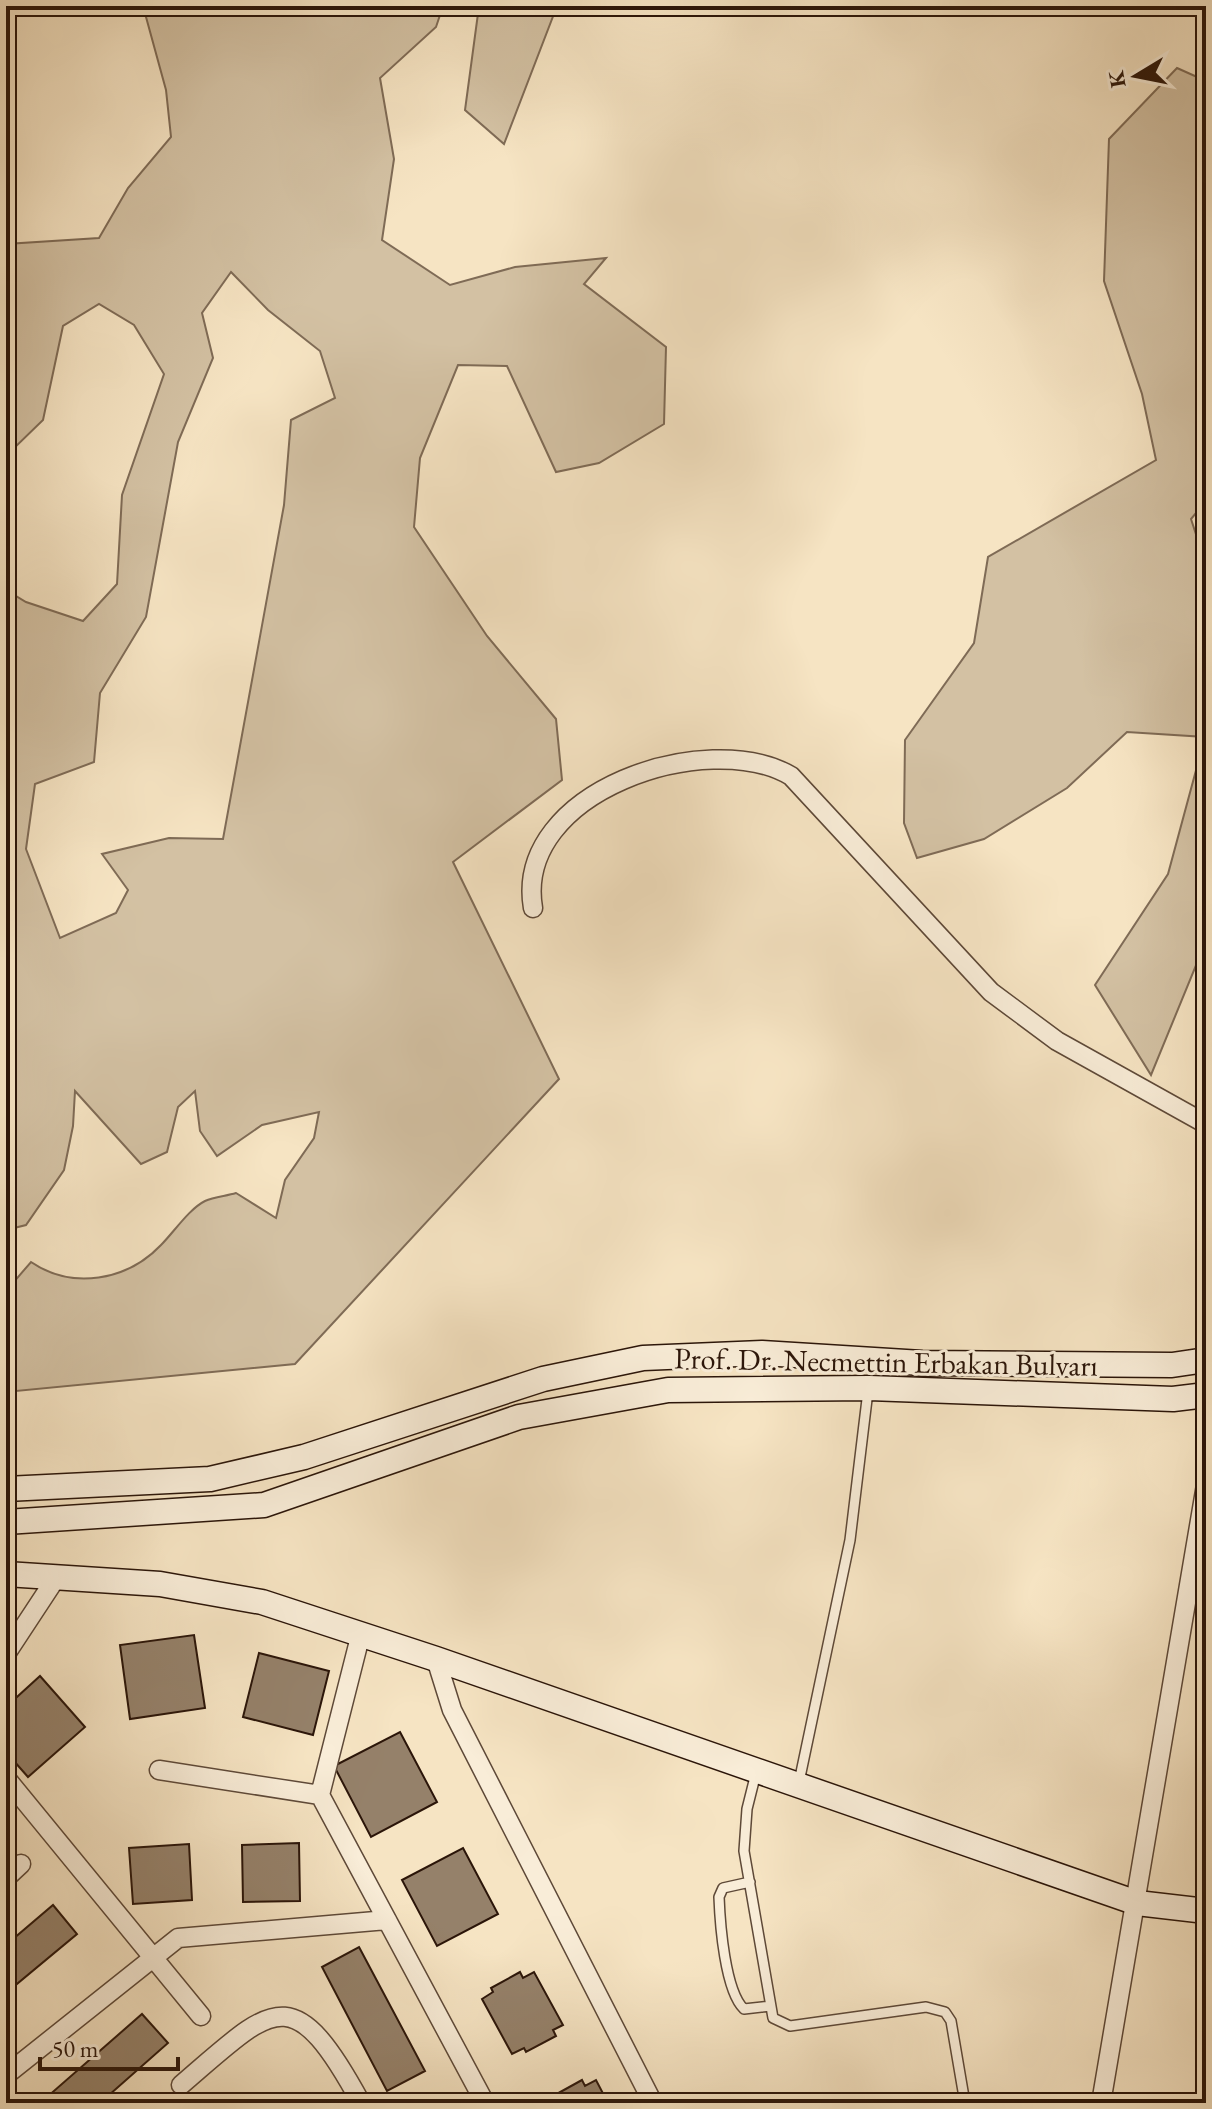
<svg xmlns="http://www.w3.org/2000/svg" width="1212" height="2109" font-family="'EB Garamond',serif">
<rect width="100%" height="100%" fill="#f6e4c3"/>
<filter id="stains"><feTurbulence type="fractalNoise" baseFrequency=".0025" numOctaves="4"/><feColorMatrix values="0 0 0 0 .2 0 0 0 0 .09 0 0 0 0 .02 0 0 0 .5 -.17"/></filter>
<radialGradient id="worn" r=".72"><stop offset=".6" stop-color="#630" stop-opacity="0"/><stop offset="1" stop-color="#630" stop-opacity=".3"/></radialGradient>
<path fill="#d3c1a3" stroke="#7f6b56" stroke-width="2" fill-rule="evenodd" d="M143,6H443L436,27L380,78L394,159L382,240L450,285L515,267L606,258L584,284L666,347L664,424L599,463L556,472L507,366L458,365L420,458L414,527L487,636L556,719L562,780L453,862L559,1079L295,1364L6,1392V1291L31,1262C72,1290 127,1281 161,1245C174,1232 189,1209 205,1201C214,1197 226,1196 236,1193L276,1218L285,1180L314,1138L319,1112L262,1125L217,1156L200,1131L195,1091L178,1107L167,1152L141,1164L75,1091L73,1126L64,1170L26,1225L6,1230V590L26,602L83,621L117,584L122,495L164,374L134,325L99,304L63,326L43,420L6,456V244L99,238L128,188L171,137L166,90ZM231,272L268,310L320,351L335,398L291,420L284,505L223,839L169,838L102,854L128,890L116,913L60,938L26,849L35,784L94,762L100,693L146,617L178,442L213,358L202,313Z
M479,6H557L504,144L465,110Z
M1177,68L1206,81V501L1191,519L1206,565V941L1151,1075L1095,985L1168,874L1205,737L1127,732L1067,788L984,839L917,858L904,823L905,740L974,643L988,557L1156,460L1142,394L1104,281L1109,139Z"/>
<path fill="#95816a" stroke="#2b1509" stroke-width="2" d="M194,1635L205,1708L130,1719L120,1645Z
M259,1653L329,1671L313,1735L243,1717Z
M40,1676L85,1727L28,1777L6,1752V1707Z
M400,1732L437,1802L371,1837L334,1766Z
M299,1843L300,1901L243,1902L242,1845Z
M189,1844L192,1900L133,1904L129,1848Z
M463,1848L498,1914L437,1946L402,1880Z
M53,1905L77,1934L6,1993V1945Z
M359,1947L425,2071L387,2091L322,1967Z
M520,1972L523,1978L534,1972L563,2025L553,2030L556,2036L526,2052L524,2048L512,2054L482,1999L493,1992L491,1988Z
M142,2014L168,2043L100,2103H52L47,2097Z
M582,2080L585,2086L596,2080L608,2103H550L555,2100L553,2096Z"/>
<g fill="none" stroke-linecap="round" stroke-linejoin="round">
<g stroke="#5e4938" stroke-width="12">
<path id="lane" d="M756,1773L747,1809L744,1851L773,2018L790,2026L926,2007L945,2012L951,2021L965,2103
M799,1782L850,1540L868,1391
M750,1882L723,1888L719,1897C720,1924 725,1991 744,2009L770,2006"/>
</g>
<g stroke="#5e4938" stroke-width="21">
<path id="street" d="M533,908C513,791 708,727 791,776L991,992L1057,1041L1206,1124
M6,1654L56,1578
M436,1659L452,1710L653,2103
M159,1770L320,1795L485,2103
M6,1778L201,2016
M320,1795L360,1637
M6,1878L21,1864
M6,2075L178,1938L387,1920
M181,2085C273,2006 292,1976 361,2103
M1101,2103L1206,1485"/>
</g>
<g stroke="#2b1509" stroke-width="27">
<path id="secondary" d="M6,1489L210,1479L304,1457L543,1379L643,1358L762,1353L922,1363L1172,1365L1206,1360
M6,1522L264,1505L519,1417L668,1390L869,1388L1173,1399L1206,1395
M6,1574L160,1584L262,1602L436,1659L1137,1903L1206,1911"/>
</g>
<use href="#lane" stroke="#f9edd8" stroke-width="9"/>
<use href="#street" stroke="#f9edd8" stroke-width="18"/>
<use href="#secondary" stroke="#f9edd8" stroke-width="24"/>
</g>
<g text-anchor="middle" stroke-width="6" stroke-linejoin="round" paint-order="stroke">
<g font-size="30" fill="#2b1509" stroke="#f9edd8">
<text transform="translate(886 1362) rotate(1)" y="10">Prof. Dr. Necmettin Erbakan Bulvarı</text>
</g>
</g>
<rect width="1212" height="2109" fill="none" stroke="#f6e4c3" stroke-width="32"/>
<rect x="8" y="8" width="1196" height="2093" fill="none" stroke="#2b1509" stroke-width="4"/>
<rect x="16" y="16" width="1180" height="2077" fill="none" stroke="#2b1509" stroke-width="2"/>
<g transform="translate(1136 76) rotate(260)" stroke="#f9edd8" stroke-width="6" paint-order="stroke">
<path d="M0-6L14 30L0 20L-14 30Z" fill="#2b1509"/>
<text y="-12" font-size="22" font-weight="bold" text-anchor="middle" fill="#2b1509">K</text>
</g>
<path d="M40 2057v12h138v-12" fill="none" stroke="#2b1509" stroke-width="4"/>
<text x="52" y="2057" font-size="24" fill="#2b1509" stroke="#f9edd8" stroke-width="6" paint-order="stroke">50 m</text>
<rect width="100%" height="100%" filter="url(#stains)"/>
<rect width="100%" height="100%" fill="url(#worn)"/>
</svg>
